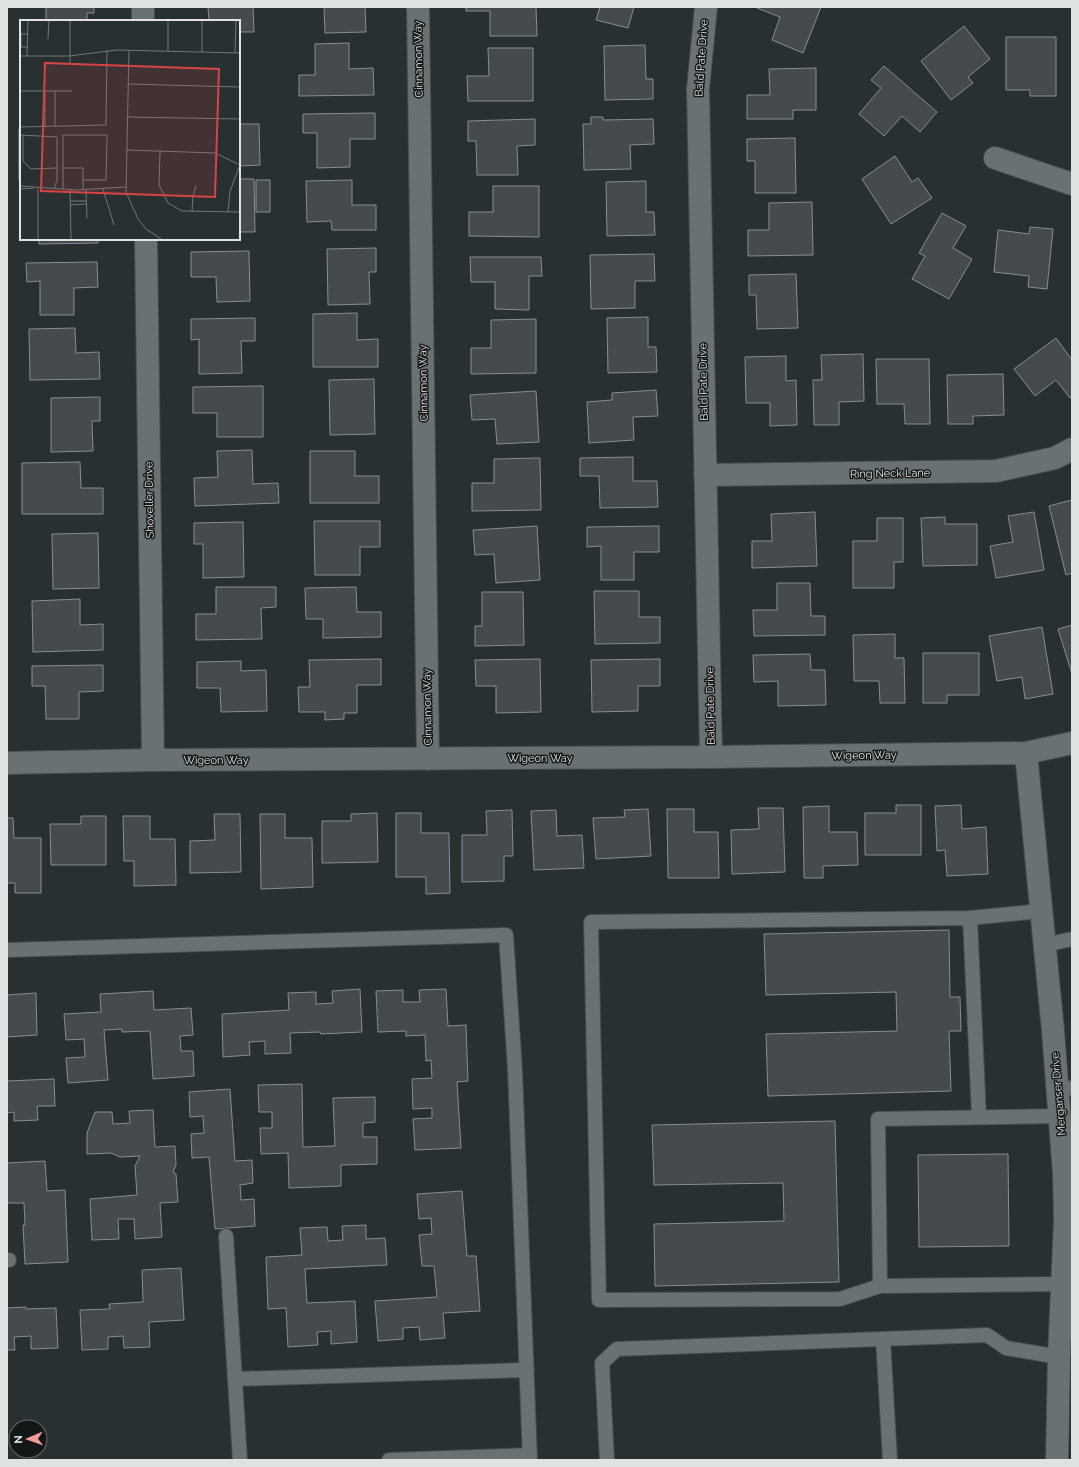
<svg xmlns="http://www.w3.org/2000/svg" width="1079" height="1467" font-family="Raleway,sans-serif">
<rect width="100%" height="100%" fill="#293031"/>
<path fill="#454a4f" stroke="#888d93" d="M46,7H94V13H87V21H46Z
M208,7H253L254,32H239V21H209Z
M324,7H365L366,32L325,33Z
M466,7H536L537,36H490V11H466Z
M600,7H634L628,28L596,20Z
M758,7H821L803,53L772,40L780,17L757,8Z
M964,26L990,59L968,77L973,83L951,100L921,61Z
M1006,37H1056V96H1030V90H1006Z
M349,43V69L373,68L374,95L299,96V75H315V44Z
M645,45L646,79H653V99L605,100L604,46Z
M488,48H533V101H468L467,76H489Z
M884,66L937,112L920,132L902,116L884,136L859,114L881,88L871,80Z
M816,68V110H793V119H747V95H770L769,69Z
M375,113V139H350V167L317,168V133H303V114Z
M591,117H603V120L653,119L654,144L630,145L631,169L584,170L583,124H591Z
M535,119V145L517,146L518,175H477L476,141H468V121Z
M239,124H259L260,165L239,166Z
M19,129H21V180H19Z
M795,138L796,193H755V161H747V139Z
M895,156L912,182L918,178L932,198L891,224L862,179Z
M239,179H254L255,232H239Z
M256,180H270V212H256Z
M352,180V205H376V230H332L331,221L307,222L306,181Z
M646,181V212H654L655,235L607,236L606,182Z
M493,186H539V237L469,236V212H493Z
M812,202L813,255L748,256V230H769V203Z
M942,213L966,226L953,248L972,259L949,299L912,279L925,256L919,253Z
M1030,227L1053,229L1047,289L1028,287L1029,276L994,272L998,230L1029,234Z
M39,239H98V243L39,244Z
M376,248V272H369L370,304L328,305L327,249Z
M249,251L250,301L217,302L216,277H191V252Z
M654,254L655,281H635V308L591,309L590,255Z
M470,257H541L542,276H529V310L495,309V282H471Z
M97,262L98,287L74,288V315H40V281L27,282L26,263Z
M796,274L798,328L757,329L756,295H749V275Z
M357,313V340L378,339V367H313V314Z
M648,317V347H656L657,372L608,373L607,318Z
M255,318V341H241L242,373L199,374V339L191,340V319Z
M536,319V373L471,374V348H491V320Z
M75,328L76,353L99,352L100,379L30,380L29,329Z
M1056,338L1072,360V396L1070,398L1056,380L1035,396L1014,369Z
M863,354L864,401L839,402V425H814L813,380H822L821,355Z
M786,356V381L796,380L797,425L770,426V403H746L745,357Z
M876,359H929L930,424H905L904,404H877Z
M1003,374L1004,415L973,416V424H948L947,375Z
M374,379L375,434L330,435L329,380Z
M263,386V437H217V413H193V387Z
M656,390L658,416L633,417L634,440L589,443L587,402L612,400V393Z
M536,391L539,442L497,444L495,419L472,420L470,395Z
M100,397V421H92L93,451L51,452V398Z
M252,450L253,484L278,483L279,503L195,506L194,478L218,477L217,451Z
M310,451H355V476H379V503H310Z
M633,457V481H657L658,507L600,508L599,476H580V458Z
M540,458L541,510L472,511V483H494V459Z
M80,462L81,488H103V514H22V463Z
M1072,500V573L1066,575L1049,506Z
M815,512L817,566L752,568V541H772L771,514Z
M1034,512L1044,570L996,578L990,546L1013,542L1008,516Z
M945,517V524H977V565L923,566L921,518Z
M877,518H903V562H894V588H853V541H877Z
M314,521H380V547H360V575H315Z
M243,522L244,577L203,578V544H194V523Z
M537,526L540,580L496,583L494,554L475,555L473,530Z
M659,526V552H634V580H601V546L587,547V527Z
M98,533L99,588L53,589L52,534Z
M777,583H810L811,616H825V635L754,636L753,610H777Z
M216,587H276V607L261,608L262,639L196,640V614H216Z
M356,587L357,612H381V637L323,638V619H306L305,588Z
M594,591H639V617H660V643L595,644Z
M482,592H523L524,645L475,646V626H482Z
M80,599V625L103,624V650L33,652L32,601Z
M1072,625V674L1058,629Z
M1042,627L1053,694L1025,699L1022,677L997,681L989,636Z
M895,634V658H904L905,703H880L879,681H854L853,635Z
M923,653H979V695H947V703H923Z
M810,654L811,670H825L826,705L778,706V681L754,682L753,655Z
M381,659V685H357V713H344V719L325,720V712H299L298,687H310L309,660Z
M540,659L541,712L496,713V686H476L475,660Z
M660,659V686H638V711L592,712L591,660Z
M241,661V671L266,670L267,711L221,712L220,688H197V662Z
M103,665V691L79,692V719H46L45,686H32V666Z
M896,805H921V855H865V813H896Z
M961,805L962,829L986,827L988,874L947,876L945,850L937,851L935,806Z
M829,806V832H857L858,865L823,866V878H804L803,807Z
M758,808H783L785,872L732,874L731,830L759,829Z
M648,809L651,856L596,859L593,818L625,817L624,810Z
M667,809H694V832H718L719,878H668Z
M512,810L513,856H504V881L462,882V835H487L486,811Z
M556,810L557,836L582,835L584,868L534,870L531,811Z
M377,813L378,862L322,863V821H351V814Z
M396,813H421V833H449L450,893L426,894V877H396Z
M214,814H240L241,872L190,873V841L215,840Z
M260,814H285V838H312L313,887L261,889Z
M81,816H106V865H51L50,824H81Z
M123,816H150V839H175L176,885L134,886V861H124Z
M7,818H13L14,838H41V893H15V883H7Z
M949,930L950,997H960L961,1031H949L951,1091L768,1096L766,1034L897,1031L896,992L766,995L764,934Z
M360,989L362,1032L321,1034L320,1032L290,1033L291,1053L265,1054V1041L249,1042L250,1055L223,1057L222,1014L289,1010L288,993L316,992V1004L333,1003L332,991Z
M446,989L448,1026L466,1025L468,1081L457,1082L461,1148L415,1150L413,1119L432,1118V1108L413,1109L412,1079L432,1078L431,1060L426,1061L425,1035L406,1036V1031L378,1032L376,991L403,990V1002H420L419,990Z
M153,991L154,1010L191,1008L193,1035L180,1036L181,1051H193L194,1076L153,1079L150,1031L122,1032V1029L104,1030L108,1080L68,1083L66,1058L85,1057L84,1039L66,1040L64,1014L101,1012L100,994Z
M36,993L37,1035L7,1037V995Z
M54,1079L55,1106H37L38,1120L14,1121V1112L7,1113V1081Z
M302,1084L303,1147L335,1146L333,1098L375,1097V1122L363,1123V1137H377V1164L341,1165V1186L289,1188L288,1153L261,1154L260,1128H272V1112H259L258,1085Z
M230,1089L235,1161L252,1160L253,1183L240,1185L241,1200L254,1199L255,1226L215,1229L209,1157L192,1158L191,1134L204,1133L203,1116L190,1117L189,1092Z
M153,1110L155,1147L175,1146L176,1165L173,1172L176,1174L178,1202L160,1203L162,1237L135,1239L134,1219H118L119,1239L92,1240L90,1199L137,1195L135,1166L140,1156L120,1157L111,1153L87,1154V1133L95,1112H112L113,1124L130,1123L129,1111Z
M835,1121L839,1282L655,1286L654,1224L784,1221L783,1183L654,1185L652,1125Z
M1008,1154L1009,1246L919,1247L918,1155Z
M45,1161L47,1191L65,1190L68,1262L25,1264L23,1225H25L24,1203H7V1163Z
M462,1191L467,1256H476L480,1311L443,1313L445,1338L420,1340L419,1327L403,1328V1339L378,1341L375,1301L437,1297L434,1266H422L419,1235L432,1234L431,1218L419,1219L417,1194Z
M366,1225V1239L385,1238L387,1265L305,1269L307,1303L355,1301L357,1342L331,1344V1331L317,1332L318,1345L288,1347L286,1308L268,1309L266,1257L302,1255L300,1228L327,1227L328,1241L343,1240L342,1226Z
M181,1268L184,1320L149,1322L150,1347L124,1348L123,1336L108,1337V1349L82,1350L80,1310L110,1309L109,1304L143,1302L142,1270Z
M26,1307V1309L56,1308L58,1348L31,1349V1336L14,1337L15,1350H7V1308Z"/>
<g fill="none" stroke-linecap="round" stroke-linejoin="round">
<g stroke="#474d4e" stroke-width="16">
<path id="service" d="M970,918L1041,911
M1045,945L1072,939
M7,950L506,935L515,1070L530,1460
M1058,1090L1072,1088
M1060,1116L878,1119L880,1286L1062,1284
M226,1236L240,1460
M7,1260H9
M880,1286L840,1299L599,1300L591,922L970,918L979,1117
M883,1339L890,1460
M235,1379L527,1370
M389,1460L530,1455
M607,1460L602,1363L617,1349L987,1335L1006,1348L1059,1357"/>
</g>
<g stroke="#474d4e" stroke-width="24">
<path id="minor" d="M143,7V21
M418,7L428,759
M706,7L698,89L711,757
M995,158L1072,184
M146,239L153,760
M705,475L996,471L1055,458L1072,449
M1026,753L1053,1031L1064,1174L1065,1220L1059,1357L1057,1460
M7,763L153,760L711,757L1026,753L1072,743"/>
</g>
<use href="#service" stroke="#697173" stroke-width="14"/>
<use href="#minor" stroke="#697173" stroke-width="22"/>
</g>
<g text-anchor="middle" stroke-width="3" stroke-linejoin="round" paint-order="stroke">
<g font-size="11" fill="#dfe3e4" stroke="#141718">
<text transform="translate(701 58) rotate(-86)" y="4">Bald Pate Drive</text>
<text transform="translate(418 59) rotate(-91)" y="4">Cinnamon Way</text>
<text transform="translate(703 382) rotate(-91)" y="4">Bald Pate Drive</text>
<text transform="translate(423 383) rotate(-91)" y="4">Cinnamon Way</text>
<text transform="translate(890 473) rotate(-1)" y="4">Ring Neck Lane</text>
<text transform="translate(149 500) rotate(-91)" y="4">Shoveller Drive</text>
<text transform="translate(710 706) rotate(-91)" y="4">Bald Pate Drive</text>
<text transform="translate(427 707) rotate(-91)" y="4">Cinnamon Way</text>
<text transform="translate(864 755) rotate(-1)" y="4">Wigeon Way</text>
<text x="540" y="762">Wigeon Way</text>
<text x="216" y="764">Wigeon Way</text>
<text transform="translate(1058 1094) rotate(-95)" y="4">Merganser Drive</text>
</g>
</g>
<g transform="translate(20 20)">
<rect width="220" height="220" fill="#293031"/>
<path fill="none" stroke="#727879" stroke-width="1" d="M50,0V45M28,19L29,0M7,27H1V14H8M109,30L106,172L118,199L126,209L143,220M148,31V0M182,32V0M215,33L216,0M0,36H49L97,30L220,33M7,36L8,0M108,64L220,67M0,71H52M25,72V106M107,97L220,99M35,106V71M0,107L86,105L87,30M0,115L37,117V160L34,169M3,115V141L11,149L37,148M107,130L195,133L220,145M140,131L139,165L148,183L162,191L220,192M43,148V115H87L86,160H63M0,166L56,170L106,167M0,169L14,168M83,169L94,205M43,170V148H63V170M50,170L51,220M66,170L67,198M50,181H66M50,185L66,184M172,191L173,176L176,166M208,192L210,171L220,145M18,220V168"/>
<path fill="#d74444" fill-opacity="0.15" stroke="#d74444" stroke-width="2" d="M25,43L199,49L195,177L21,171Z"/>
<rect width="220" height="220" fill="none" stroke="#dfe3e4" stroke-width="2"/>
</g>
<rect width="1079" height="1467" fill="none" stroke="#dfe3e4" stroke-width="16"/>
<g transform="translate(28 1439) rotate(268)"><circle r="19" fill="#141718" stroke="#65696a"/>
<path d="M0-3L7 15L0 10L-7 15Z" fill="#f59b99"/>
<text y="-6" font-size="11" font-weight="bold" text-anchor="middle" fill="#dfe3e4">N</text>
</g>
</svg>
